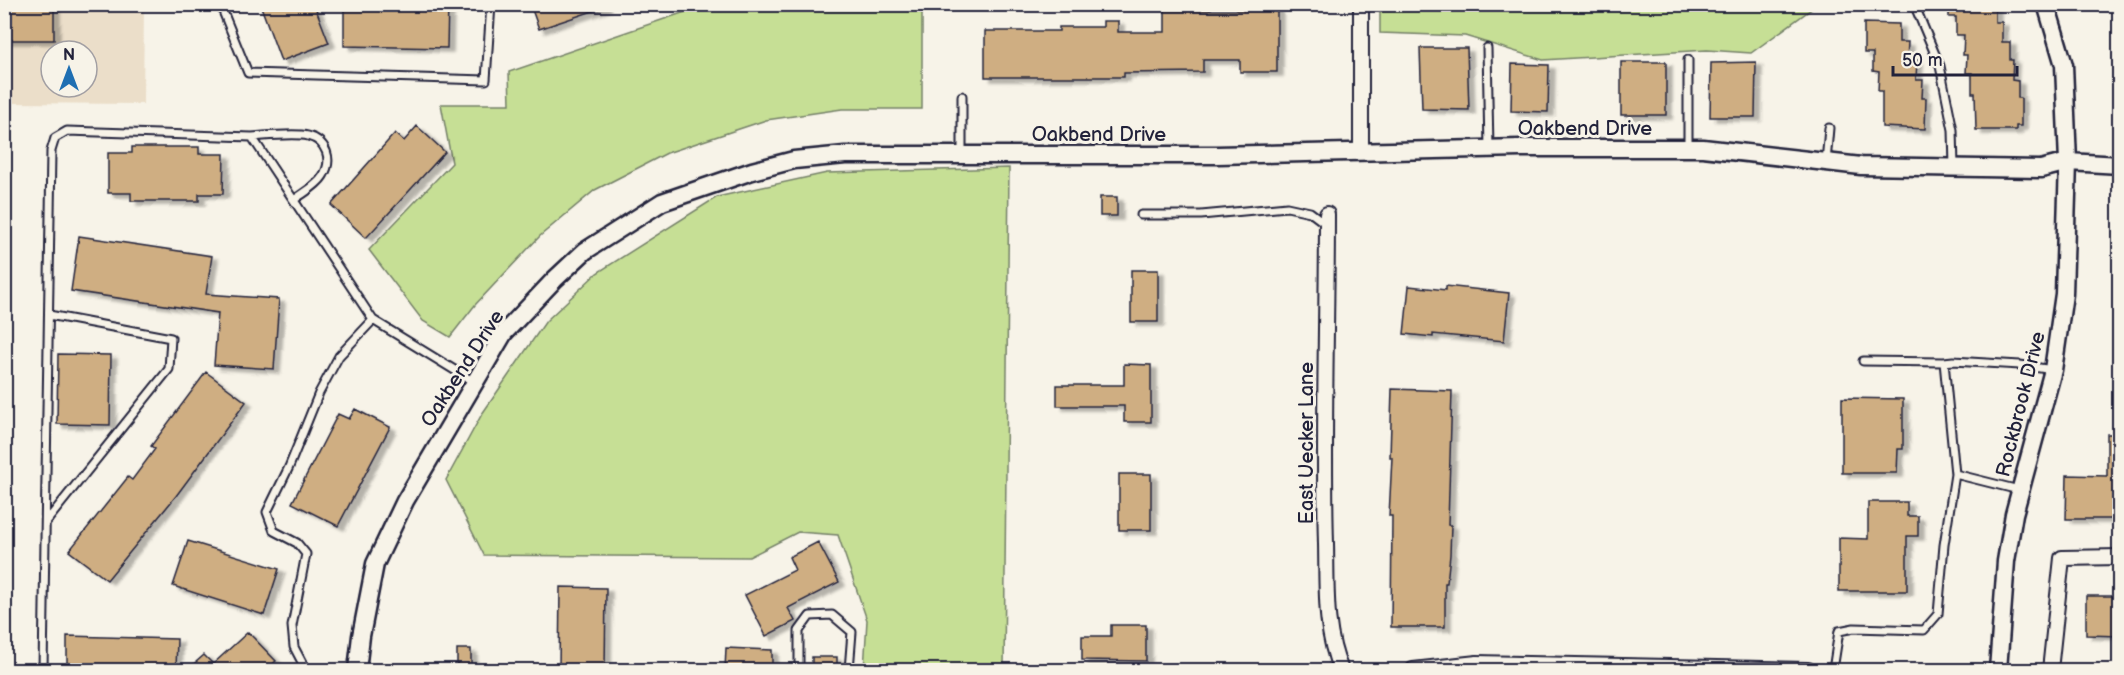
<svg xmlns="http://www.w3.org/2000/svg" width="2124" height="675" font-family="'Balsamiq Sans',sans-serif">
<defs>
<filter id="shadow"><feDropShadow dx="6" dy="4" stdDeviation="1.5" flood-color="#0004"/></filter>
</defs>
<rect width="100%" height="100%" fill="#f7f3e8"/>
<filter id="ink" filterUnits="userSpaceOnUse"><feTurbulence type="fractalNoise" baseFrequency=".0167" numOctaves="2"/><feDisplacementMap in="SourceGraphic" scale="12" xChannelSelector="R" yChannelSelector="G"/><feConvolveMatrix kernelMatrix="1 2 1 2 8 2 1 2 1" color-interpolation-filters="sRGB"/></filter>
<g filter="url(#ink)">
<path fill="#ebdec9" fill-rule="evenodd" d="M5,5H144L143,104L5,103ZM51,51H87V87H51Z"/>
<path fill="#c6df95" stroke="#748068" stroke-width="1.5" d="M751,4L922,5V109H842L766,120L667,153L595,190L540,236L475,305L450,337L423,321L369,250L452,163L441,104H510L509,72L685,12Z
M1380,5H1823L1813,8L1751,53L1707,50L1543,60L1465,36L1380,33Z
M1009,168L1004,670H864L867,620L838,535L798,532L749,557L484,555L446,480L482,414L546,321L597,273L717,197L827,173Z"/>
<path fill="#cfae82" stroke="#22223b" stroke-width="1.5" filter="url(#shadow)" d="M4,4H54V40H4Z
M260,4H314L329,43L281,61Z
M344,4H448L447,48L344,46Z
M530,4H605V7L539,29Z
M1949,4H1995V22H2002V42H2010V60H2013L2012,80L2018,81V98H2021V126H2016V130H1976L1975,93H1972V73H1966L1967,55H1963L1964,35H1956V17H1949Z
M1243,5H1277V72H1240V60H1203V72L1124,73V77H985V31H1059V27H1103V21H1118V32H1165V10H1243Z
M1864,23L1899,24V42H1908L1907,60H1917L1916,80H1923L1922,98H1926L1925,129L1882,127V91H1878L1879,72L1873,71V53H1864Z
M1420,48H1467L1469,110L1422,109Z
M1621,62H1666V115H1621Z
M1756,62L1755,117H1710L1711,63Z
M1512,64L1549,65L1548,112L1511,111Z
M417,126L445,152L366,238L331,205L395,133L404,141Z
M132,147H199V154H224L223,194H199V201H131V193H108V153H132Z
M1100,197H1117V216H1100Z
M79,236L212,256L206,294L279,299L274,369L214,365L218,313L71,291Z
M1131,270H1158V322H1131Z
M1409,286L1446,290V286L1509,293L1504,341L1433,334V337L1404,334Z
M58,354L111,355L110,425L57,424Z
M1124,364L1151,365V422H1124V406H1057V385H1124Z
M206,372L246,402L176,496L107,580L69,551L128,477L132,480L155,449L151,446Z
M1392,389L1452,391L1448,525H1451L1450,555L1447,583H1445V627H1391L1392,516H1389L1392,457H1390Z
M1842,398L1903,399V449H1898L1897,473H1842Z
M355,409L390,427L338,526L292,503L338,414L349,419Z
M2107,434H2120V519H2066L2067,475L2107,476Z
M1119,474H1151V530H1119Z
M1868,502H1907V516H1918V536H1907V591H1839V538L1868,539Z
M188,541L279,569L264,615L173,586Z
M818,542L839,582L788,608L795,621L766,636L745,595L795,570L789,557Z
M560,587L606,588L605,670H559Z
M2086,596H2120V636L2086,635Z
M1111,625H1146V661L1082,660V636H1111Z
M248,632L276,661L266,670H187L204,655L213,664Z
M67,636L177,639L176,670H67Z
M726,648L772,650V670H725Z
M457,649H471V670H457Z
M812,657H837V670H812Z"/>
<g fill="none" stroke-linecap="round" stroke-linejoin="round">
<g stroke="#22223b" stroke-width="11">
<path id="service" d="M220,4L248,73L486,80L491,4
M1914,4L1940,66L1953,130L1954,167
M1487,48L1489,149
M962,96V155
M252,137C267,136 295,133 308,136C327,141 333,160 323,176C317,186 303,193 294,200
M1688,148V60
M1826,162L1829,128
M1141,215H1201L1287,207L1310,212L1326,224
M1863,361L1944,362
M1955,474L2019,490
M46,522L169,369L171,338L49,315
M43,670L51,151L55,138L67,131L252,137L373,320
M328,670L305,668L294,647L292,626L306,554L297,543L274,531L267,512L289,467L319,393L339,356L373,320L474,382
M799,670V631L810,616L832,615L852,632L849,670
M1833,670L1839,631L1854,628L1924,630L1938,614L1944,545L1955,474L1944,362L1953,361L2020,365L2053,370"/>
</g>
<g stroke="#22223b" stroke-width="18">
<path id="minor" d="M1361,4V152
M1327,214C1327,324 1323,434 1326,544C1327,587 1324,631 1341,670
M1413,670L1477,663L1808,670
M2050,670L2062,558L2120,557"/>
</g>
<g stroke="#22223b" stroke-width="21">
<path id="tertiary" d="M357,670L361,636L375,564L405,501L504,333L555,279L585,251L662,202L752,171L794,160L845,155H1217L1521,148H1703L1861,166L2041,169L2068,162L2120,165
M1998,670L2006,561L2014,514L2053,370L2064,294L2068,162L2064,65L2046,4"/>
</g>
<use href="#service" stroke="#f7f3e8" stroke-width="7"/>
<use href="#minor" stroke="#f7f3e8" stroke-width="14"/>
<use href="#tertiary" stroke="#f7f3e8" stroke-width="16"/>
</g>
</g>
<g text-anchor="middle" stroke-width="6" stroke-linejoin="round" paint-order="stroke">
<g font-size="20" fill="#22223b" stroke="#f7f3e8">
<text x="1585" y="135">Oakbend Drive</text>
<text x="1099" y="141">Oakbend Drive</text>
<text transform="translate(462 368) rotate(-57)" y="7">Oakbend Drive</text>
<text transform="translate(2020 404) rotate(-76)" y="7">Rockbrook Drive</text>
<text transform="translate(1306 443) rotate(-90)" y="7">East Uecker Lane</text>
</g>
</g>
<rect width="2124" height="675" fill="none" stroke="#f7f3e8" stroke-width="24"/>
<rect x="12" y="12" width="2100" height="651" fill="none" stroke="#22223b" stroke-width="2" filter="url(#ink)"/>
<g transform="translate(69 69)"><circle r="28" fill="#f7f3e8" stroke="#a29fa3" stroke-width="1.5"/>
<path d="M0-4.5L10 22L0 15L-10 22Z" fill="#1f6fb2"/>
<text y="-9" font-size="16" font-weight="bold" text-anchor="middle" fill="#22223b">N</text>
</g>
<path d="M1893 66v9h124v-9" fill="none" stroke="#22223b" stroke-width="3"/>
<text x="1902" y="66" font-size="18" fill="#22223b" stroke="#f7f3e8" stroke-width="4.5" paint-order="stroke">50 m</text>
</svg>
